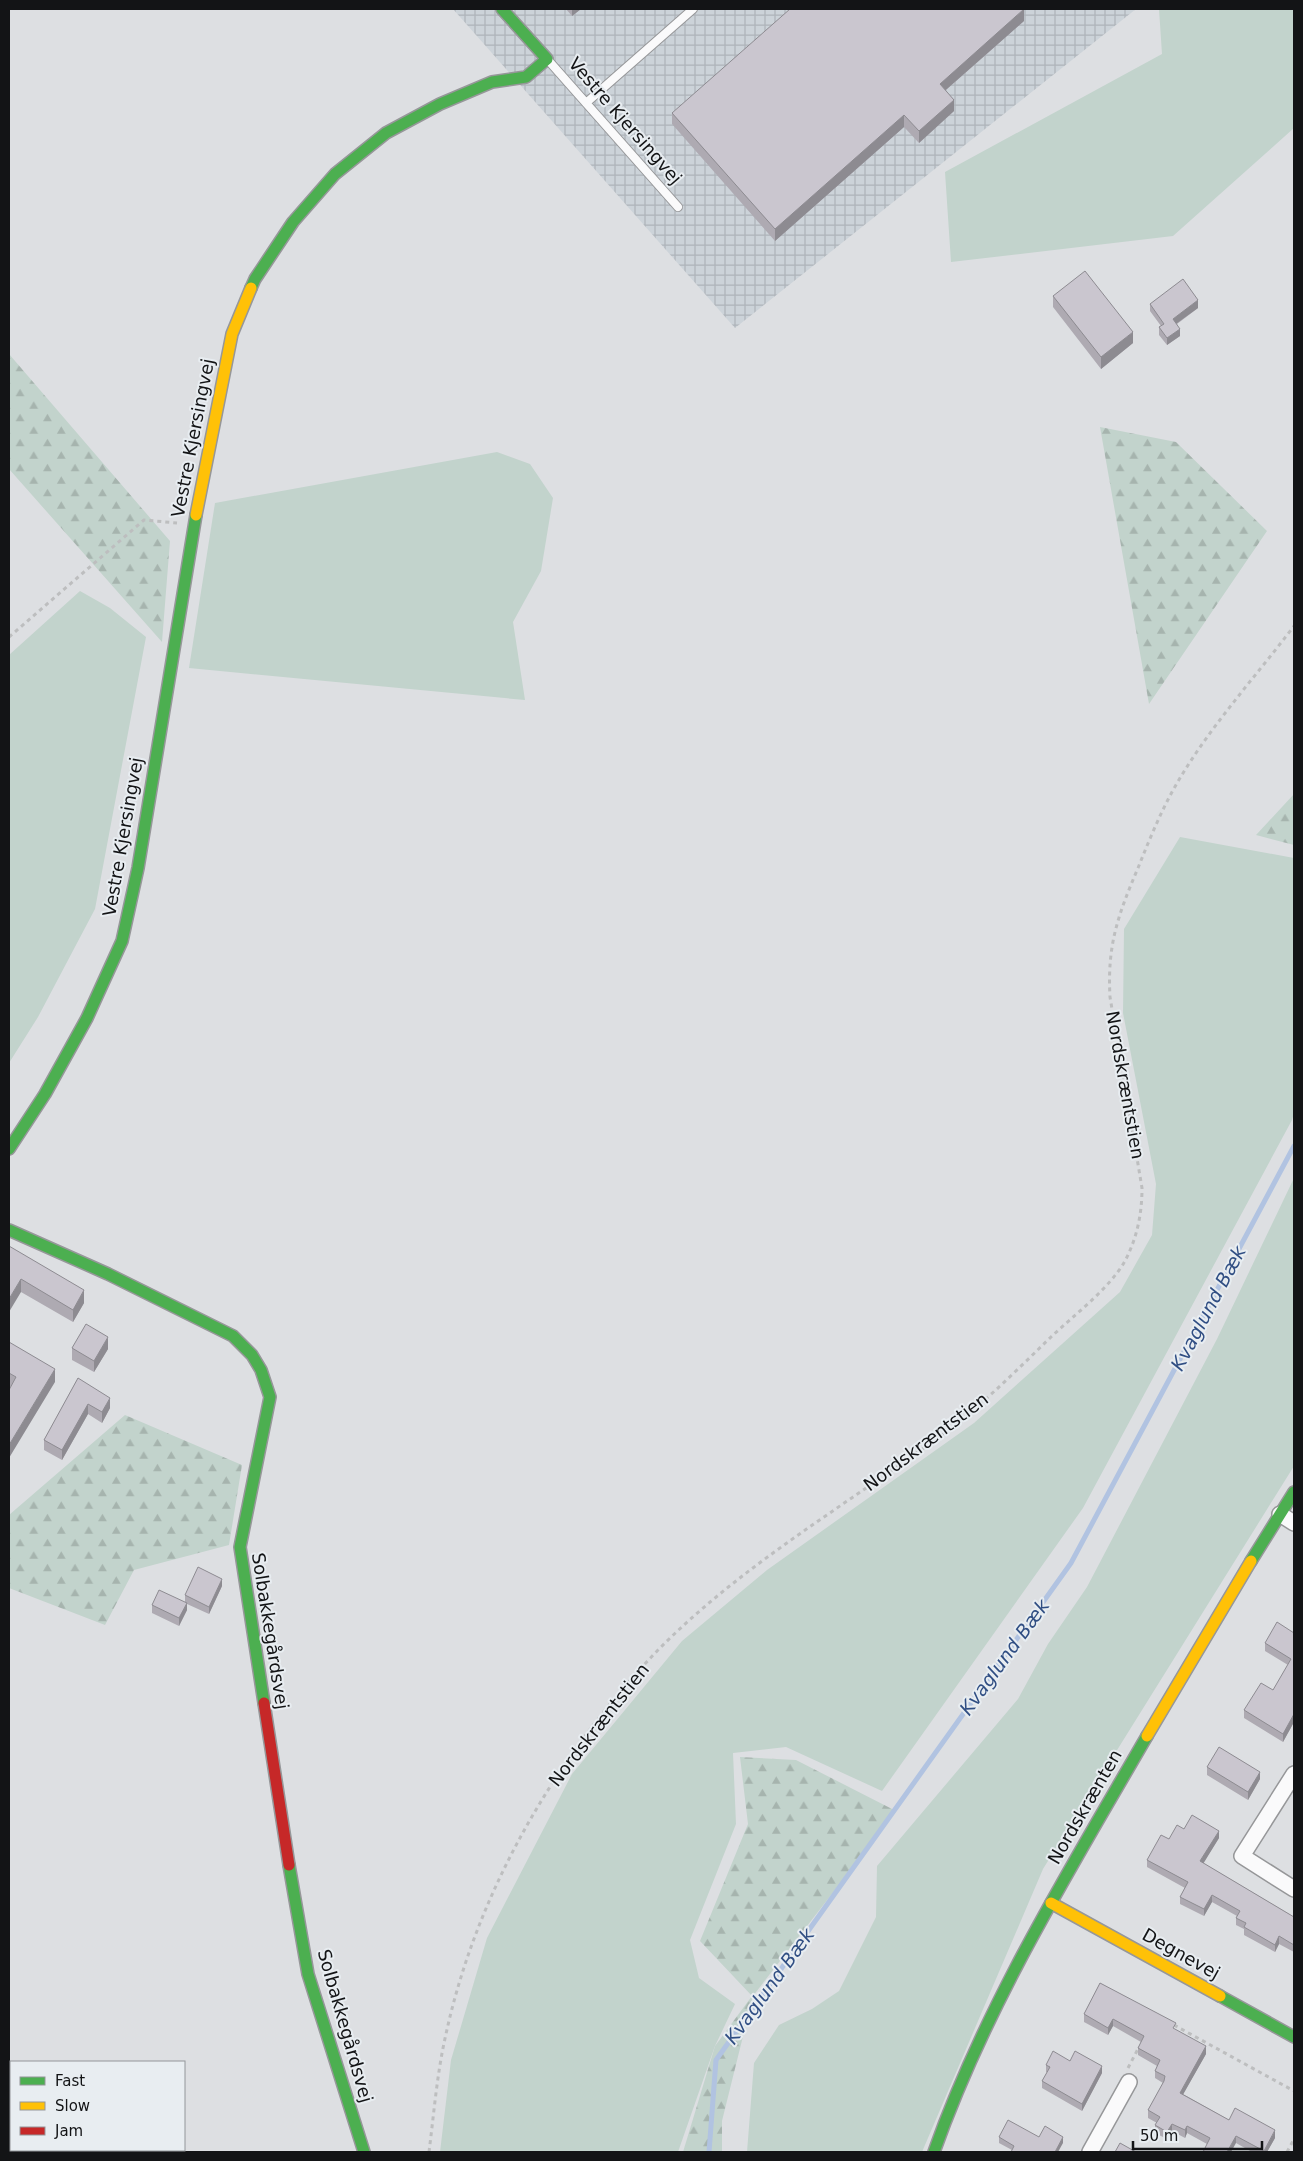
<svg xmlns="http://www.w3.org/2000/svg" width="1303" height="2161" font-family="'DejaVu Sans',sans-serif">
<defs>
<pattern id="industrial-grid" width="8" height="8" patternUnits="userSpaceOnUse" patternTransform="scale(1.25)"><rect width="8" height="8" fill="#ccd3d9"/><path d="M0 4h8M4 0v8" fill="none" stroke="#aeb4ba"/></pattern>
<pattern id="forest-firs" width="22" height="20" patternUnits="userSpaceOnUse" patternTransform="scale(1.25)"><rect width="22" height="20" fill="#c2d3cc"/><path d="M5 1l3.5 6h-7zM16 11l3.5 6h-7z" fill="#a6b4ae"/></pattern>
</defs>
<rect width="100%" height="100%" fill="#dddfe2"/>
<path fill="url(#industrial-grid)" d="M453,9H1136L735,328Z"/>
<path fill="#c2d3cc" d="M1159,9H1294V128L1173,236L951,262L945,172L1162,54Z
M497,452L530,464L553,498L541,571L513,622L525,700L189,668L215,503Z
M80,591L110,608L146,637L95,909L38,1017L9,1063V655Z
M1180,837L1294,858V1113L1292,1120L1083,1508L882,1791L786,1747L733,1753L736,1824L690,1940L699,1978L735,2004L715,2046L678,2152H440L451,2060L487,1938L572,1774L682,1641L767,1570L974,1423L1120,1292L1152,1235L1156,1184L1123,1013L1124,929Z
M1294,1178V1466L1043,1869L922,2152H747L754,2063L779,2025L812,2009L839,1991L876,1917L877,1866L1018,1699L1048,1644L1087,1587L1217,1339Z"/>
<path fill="url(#forest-firs)" d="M9,354L170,541L162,642L9,469Z
M1100,427L1176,442L1267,531L1149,704Z
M1294,794V845L1256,835Z
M125,1415L242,1465L229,1545L134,1570L105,1625L9,1588V1515Z
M740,1757L796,1760L896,1811L753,1996L722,2121V2152H683L715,2046L752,1996L700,1941L748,1824Z"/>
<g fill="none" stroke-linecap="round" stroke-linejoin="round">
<path stroke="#b1c3e1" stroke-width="5" d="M709,2152L716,2060L1071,1563L1294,1146"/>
<g stroke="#969799" stroke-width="10">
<path id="lane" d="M548,60L678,207
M586,103L693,9"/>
</g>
<g stroke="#969799" stroke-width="18">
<path id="street" d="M1280,1514L1294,1523
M1294,1774L1242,1856L1294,1889
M1090,2152L1129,2082"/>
</g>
<g stroke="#969799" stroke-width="14">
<path id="fast" d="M251,288L255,279L293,222L335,174L386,133L440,104L492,82L526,77L547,59L502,9
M9,1149L45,1094L87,1018L122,941L138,868L196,515
M9,1230L108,1274L233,1336L252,1355L261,1370L270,1397L240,1547L264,1703
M1251,1561L1294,1492
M289,1865L308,1974L364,2152
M1220,1996L1294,2037
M934,2152C986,2005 1069,1871 1147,1736"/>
</g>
<g stroke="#969799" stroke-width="14">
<path id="slow" d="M196,515L232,334L251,288
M1147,1736L1251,1561
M1051,1903L1220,1996"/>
</g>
<g stroke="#969799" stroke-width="14">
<path id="jam" d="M264,1703L289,1865"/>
</g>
<path stroke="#bdbebf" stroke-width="3" stroke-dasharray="4 4" stroke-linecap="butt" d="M9,637L144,520L177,523
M1174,2025L1294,2091
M1128,2068L1139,2047
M429,2152C434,2113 437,2073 446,2034C477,1891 557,1754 659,1649C746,1561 855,1500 954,1426C988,1399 1020,1367 1051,1337C1074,1315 1109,1289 1125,1261C1137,1238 1142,1214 1142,1188L1110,997C1107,945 1118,915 1138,868C1148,843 1159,816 1172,792C1205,732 1253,680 1294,626
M1287,2152L1294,2139"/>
<use href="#lane" stroke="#fafafb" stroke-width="8"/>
<use href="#street" stroke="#fafafb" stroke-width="15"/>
<use href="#fast" stroke="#4caf50" stroke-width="11"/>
<use href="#slow" stroke="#ffc107" stroke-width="11"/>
<use href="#jam" stroke="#c62828" stroke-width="11"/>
</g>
<path fill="#aeaab2" d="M566,9H581L572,16Z
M1024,21L946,90L954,111L919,143L904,127L775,241L672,124V113Z
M1053,296L1133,343L1101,369L1053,307Z
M1150,304L1198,308L1177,324L1180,336L1167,345L1159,335V327L1161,326L1150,311Z
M9,1246L84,1303L73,1322L21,1292Z
M9,1342L55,1382L11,1387L9,1386Z
M72,1348L108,1349L94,1372L72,1360Z
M78,1378L110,1408L102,1423L88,1414L62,1460L44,1450V1440Z
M222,1586L209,1614L187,1604V1610L179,1626L152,1613V1605L185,1602V1595Z
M1294,1633V1722L1283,1742L1244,1718V1710L1273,1690L1288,1665L1265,1651V1643Z
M1207,1767L1260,1779L1248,1800L1207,1775Z
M1184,1829L1219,1838L1203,1863L1294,1917V1952L1279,1944L1275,1952L1244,1935V1929L1236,1925V1918L1237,1916L1212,1902L1204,1916L1180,1904V1897L1185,1888L1147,1867V1860L1169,1839Z
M1100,1983L1176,2030L1206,2054L1183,2094L1229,2120L1275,2138L1267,2152H1252L1236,2143L1207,2144L1187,2133L1185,2138L1172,2131L1167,2139L1155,2133V2125L1157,2123L1148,2118V2110L1163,2083L1155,2078V2071L1157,2066L1138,2055V2048L1141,2042L1113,2026L1108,2035L1084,2022V2014Z
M1070,2061L1102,2073L1082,2111L1042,2088V2081L1047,2072H1046V2065Z
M999,2137H1039L1063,2143L1012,2150L999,2143Z"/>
<path fill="#8d8b91" d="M572,9H581L572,16Z
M1024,9V21L940,95V84Z
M954,100V111L919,143V131Z
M904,115V127L775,241V229Z
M1198,300V308L1173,326V319Z
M1180,329V336L1167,345V338Z
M1133,332V343L1101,369V357Z
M21,1279V1292L9,1312V1299Z
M84,1290V1303L73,1322V1310Z
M108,1337V1349L94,1372V1361Z
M55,1369V1382L9,1458V1445Z
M110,1398V1408L102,1423V1412Z
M88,1404V1414L62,1460V1450Z
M222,1579V1586L209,1614V1607Z
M187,1603V1610L179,1626V1618Z
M1294,1714V1722L1283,1742V1734Z
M1260,1772V1779L1248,1800V1792Z
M1219,1831V1838L1200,1869V1861Z
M1212,1895V1902L1204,1916V1909Z
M1279,1936V1944L1275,1952V1945Z
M1113,2019V2026L1108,2035V2028Z
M1206,2046V2054L1180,2100V2093Z
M1102,2066V2073L1082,2111V2104Z
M1172,2124V2131L1167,2139V2132Z
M1187,2126V2133L1185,2138V2130Z
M1275,2130V2138L1267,2152H1264Z
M1236,2136V2143L1231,2152H1227Z
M1063,2137V2143L1058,2152H1055Z"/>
<path fill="#cac6cf" stroke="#8d8b91" d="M790,9H1024L940,84L954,100L919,131L904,115L775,229L672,113Z
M1085,271L1133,332L1101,357L1053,296Z
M1183,279L1198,300L1173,319L1180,329L1167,338L1159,327L1164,324L1150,304Z
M9,1246L84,1290L73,1310L21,1279L9,1299Z
M86,1324L108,1337L94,1361L72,1348Z
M9,1342L55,1369L9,1445V1390L16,1377L9,1373Z
M78,1378L110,1398L102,1412L88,1404L62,1450L44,1440Z
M198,1567L222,1579L209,1607L185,1595Z
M159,1590L187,1603L179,1618L152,1605Z
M1277,1622L1294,1633V1714L1283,1734L1244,1710L1261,1683L1273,1690L1291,1659L1265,1643Z
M1219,1747L1260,1772L1248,1792L1207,1767Z
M1192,1815L1219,1831L1200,1861L1294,1917V1945L1279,1936L1275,1945L1244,1927L1246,1923L1236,1918L1240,1911L1212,1895L1204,1909L1180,1897L1188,1882L1147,1860L1161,1835L1169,1839L1177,1825L1184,1829Z
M1100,1983L1176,2023L1173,2028L1206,2046L1180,2093L1229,2120L1235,2108L1275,2130L1264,2151L1236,2136L1227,2152H1203L1210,2138L1187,2126L1185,2130L1172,2124L1167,2132L1155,2125L1160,2117L1148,2110L1164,2081L1165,2076L1155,2071L1160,2060L1138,2048L1144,2036L1113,2019L1108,2028L1084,2014Z
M1053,2051L1070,2061L1075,2051L1102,2066L1082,2104L1042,2081L1050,2067L1046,2065Z
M1008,2120L1039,2137L1045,2126L1063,2137L1055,2152H1011L1014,2146L999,2137Z
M1120,2143L1136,2152H1115Z"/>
<g text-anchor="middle" stroke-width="4" stroke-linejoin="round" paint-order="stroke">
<g font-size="18" fill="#131416" stroke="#e8edf1">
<text transform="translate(625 121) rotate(49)" y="6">Vestre Kjersingvej</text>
<text transform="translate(193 438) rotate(-79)" y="6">Vestre Kjersingvej</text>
<text transform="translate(123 837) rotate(-80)" y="6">Vestre Kjersingvej</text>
<text transform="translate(1125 1085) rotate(80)" y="6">Nordskræntstien</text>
<text transform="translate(926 1442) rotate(-37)" y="6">Nordskræntstien</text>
<text transform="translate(270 1631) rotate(81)" y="6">Solbakkegårdsvej</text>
<text transform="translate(599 1725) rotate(-52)" y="6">Nordskræntstien</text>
<text transform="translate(1085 1807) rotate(-60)" y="6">Nordskrænten</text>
<text transform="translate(1181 1954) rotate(29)" y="6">Degnevej</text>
<text transform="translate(345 2026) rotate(74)" y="6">Solbakkegårdsvej</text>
</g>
<g font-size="19" font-style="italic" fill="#304e83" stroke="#e8edf1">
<text transform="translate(1208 1308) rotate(-62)" y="7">Kvaglund Bæk</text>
<text transform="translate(1004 1657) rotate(-54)" y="7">Kvaglund Bæk</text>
<text transform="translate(769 1986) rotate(-54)" y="7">Kvaglund Bæk</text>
</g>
</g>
<rect width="1303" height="2161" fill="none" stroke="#131416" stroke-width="20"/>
<rect x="10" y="2061" width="175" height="90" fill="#e8edf1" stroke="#939699"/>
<rect x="20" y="2077" width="25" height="8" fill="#4caf50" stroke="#939699"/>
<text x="55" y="2086" font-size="15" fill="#131416">Fast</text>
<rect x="20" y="2102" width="25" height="8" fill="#ffc107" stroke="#939699"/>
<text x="55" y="2111" font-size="15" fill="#131416">Slow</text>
<rect x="20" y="2127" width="25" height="8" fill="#c62828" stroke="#939699"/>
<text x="55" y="2136" font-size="15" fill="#131416">Jam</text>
<path d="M1133 2141v8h129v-8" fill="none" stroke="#131416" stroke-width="2.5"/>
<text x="1140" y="2141" font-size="15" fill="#131416" stroke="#e8edf1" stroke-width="4" paint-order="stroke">50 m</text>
</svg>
